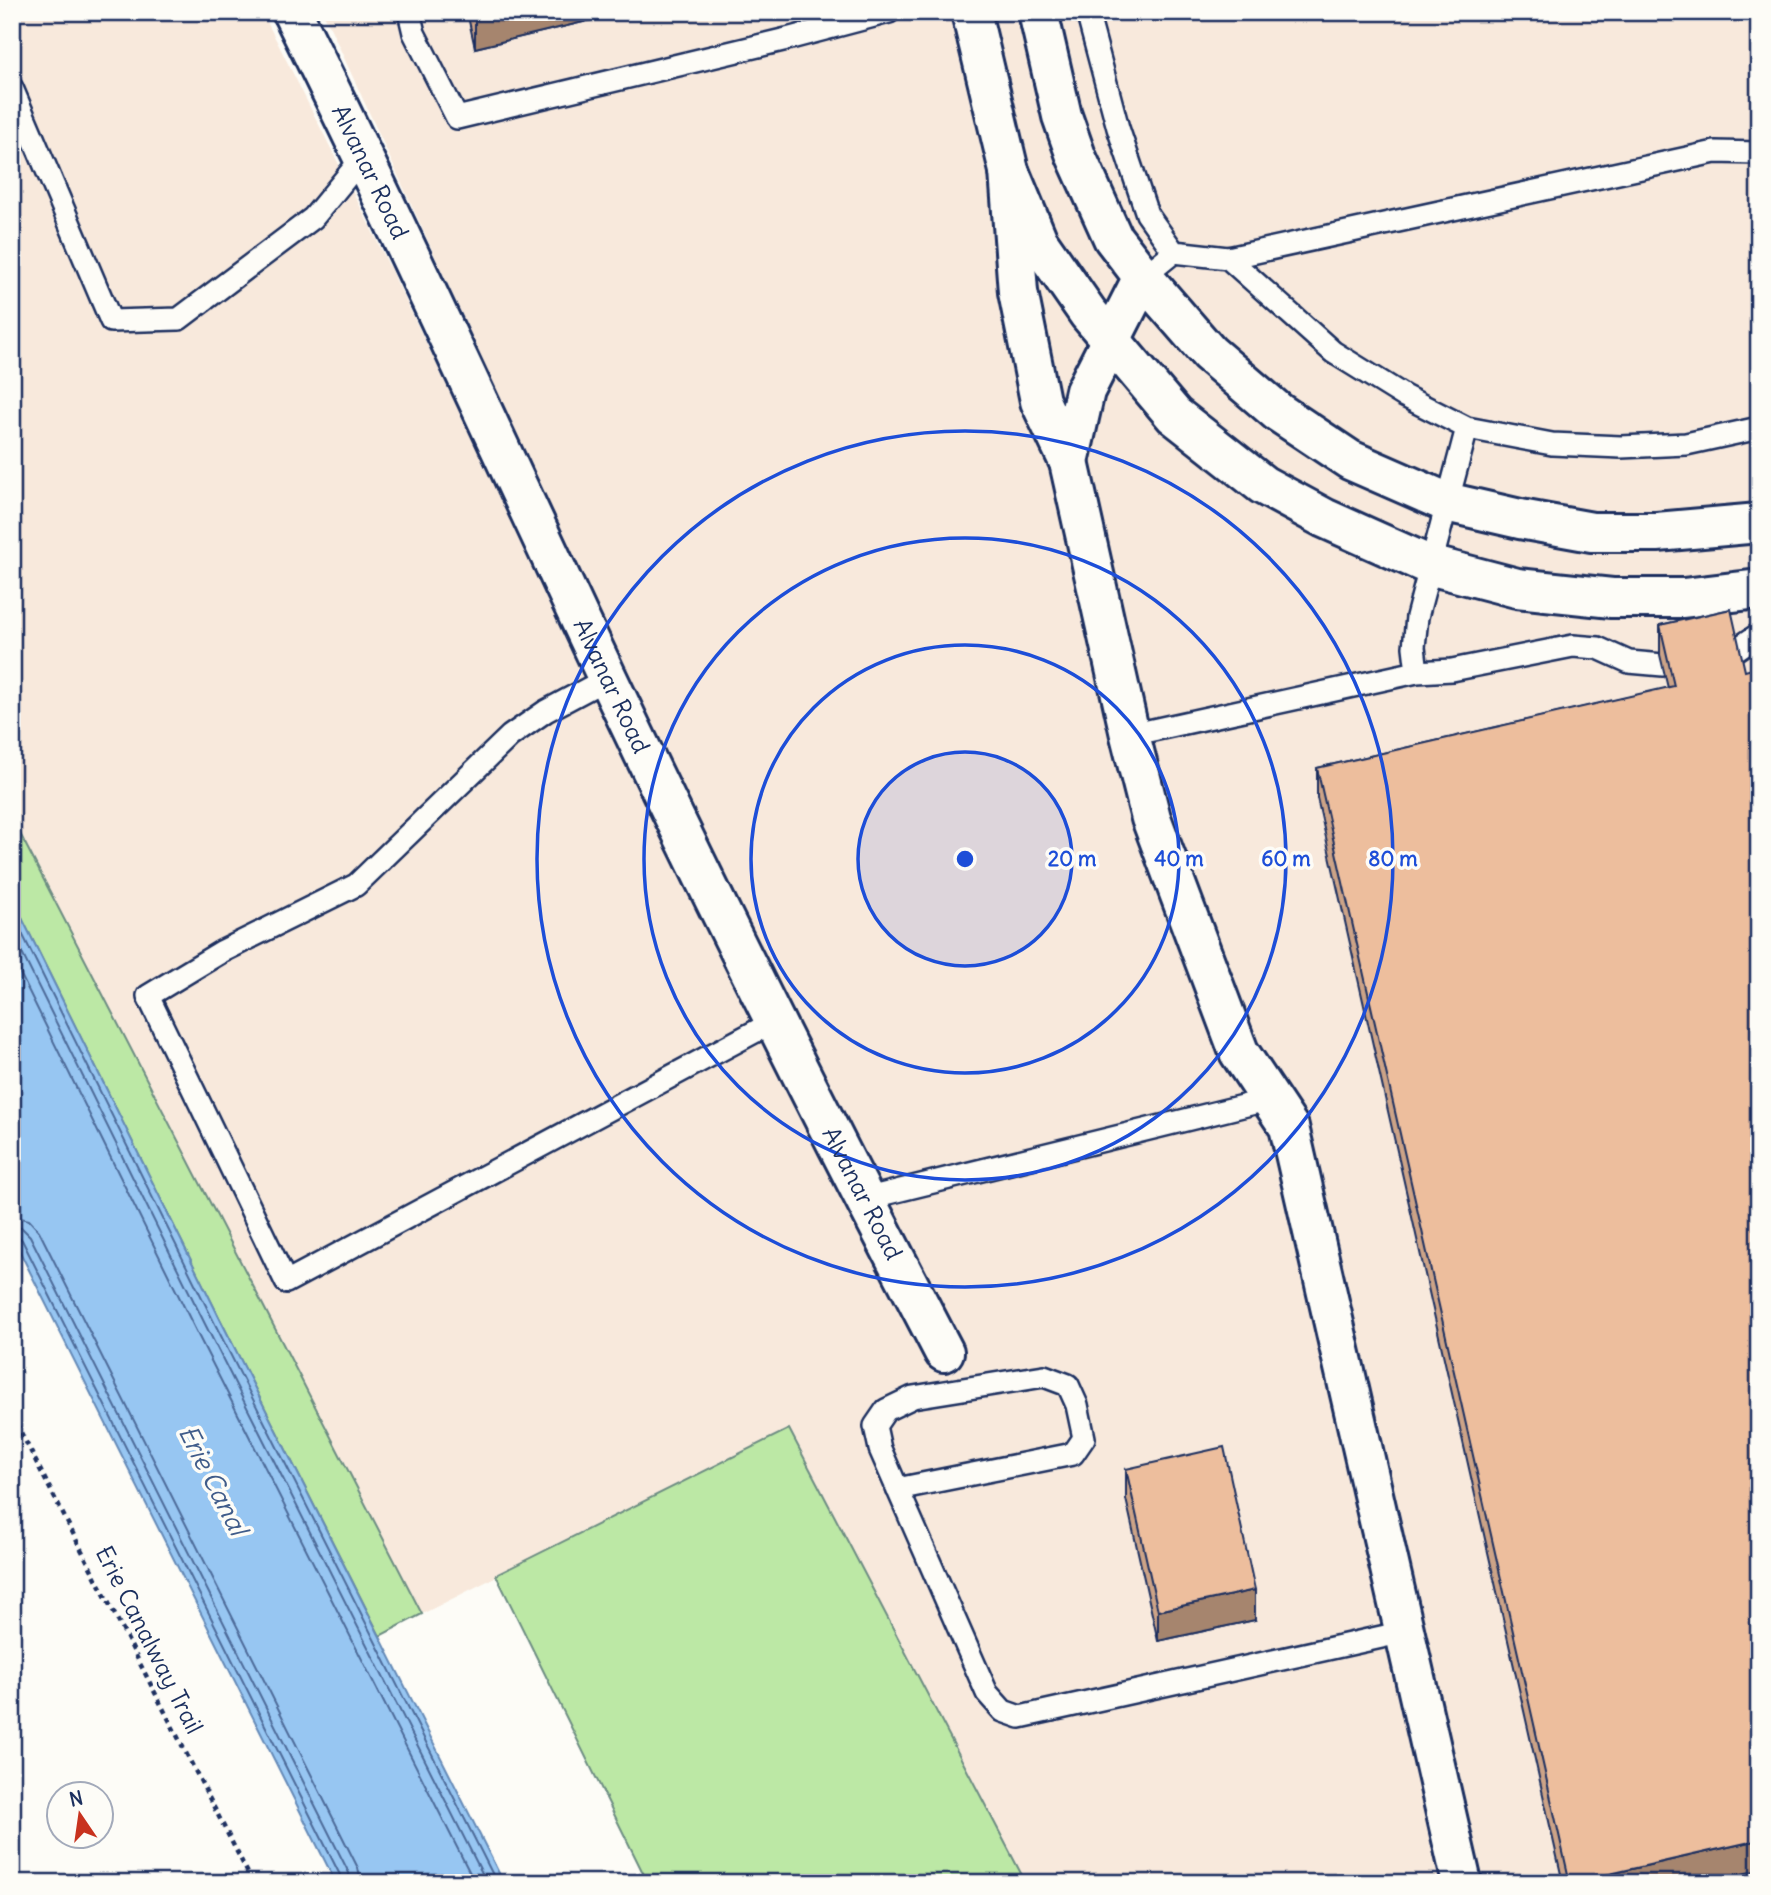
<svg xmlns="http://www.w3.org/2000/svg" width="1771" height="1895" font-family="Delius,sans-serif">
<rect width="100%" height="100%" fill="#fdfcf7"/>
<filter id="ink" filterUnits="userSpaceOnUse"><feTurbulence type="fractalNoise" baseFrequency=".0143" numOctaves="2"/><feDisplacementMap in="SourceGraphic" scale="14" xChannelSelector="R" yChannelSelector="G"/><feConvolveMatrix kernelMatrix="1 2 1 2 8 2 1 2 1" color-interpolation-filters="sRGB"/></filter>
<g filter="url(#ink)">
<path fill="#f8e9dc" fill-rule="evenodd" d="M12,12H262L363,212L478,450L518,437L323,12H1759V1883H1026L789,1430L422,1614L12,818ZM634,689L958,1343L927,1361L734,984L596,697Z"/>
<path fill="#bce8a5" stroke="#6c8c82" stroke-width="2" d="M12,818L422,1614L380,1636L219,1317L12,898Z
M789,1429L1026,1883H648L496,1575Z"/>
<path fill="#97c6f2" stroke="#658ab7" stroke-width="2" d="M12,898L219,1317L504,1883H336L12,1236Z"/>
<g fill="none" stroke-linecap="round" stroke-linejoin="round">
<path stroke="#4d6b99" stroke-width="2" d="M12,913L213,1320L497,1883
M12,933L205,1324L487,1883
M12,957L195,1329L475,1883
M12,1216L29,1220L39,1231L358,1868L361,1883
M12,1227L22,1228L30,1236L349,1873L350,1883
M12,1235L18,1236L22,1240L341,1877L342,1883"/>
<g stroke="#1b2f5e" stroke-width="26">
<path id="service" d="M409,12L414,33L457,118L787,39L889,12
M1087,12L1118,128L1147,214L1174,252
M12,88L111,321L179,319L313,218L364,156
M1228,258L1715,152L1759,153
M1143,277L1174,252L1228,258L1333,352L1404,396L1467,428L1552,444L1621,447L1686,444L1759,428
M1734,651L1759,634
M1417,672L1414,647L1417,617L1467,428
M608,678L546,711L510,736L356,885L221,952L148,996L286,1282L775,1021
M1130,735L1417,672L1452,670L1573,646L1598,648L1629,662L1663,665
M864,1199L1271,1099
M897,1489L1073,1454L1084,1438L1077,1405L1068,1385L1044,1376L913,1397L886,1410L875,1426L880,1449L987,1693L1003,1711L1020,1717L1404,1632"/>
</g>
<g stroke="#1b2f5e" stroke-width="44">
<g id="minor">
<path id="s1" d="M292,12C401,231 502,454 606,675C714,903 827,1128 944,1352"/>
<path d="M971,12L1009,171L1038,241L1088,313L1174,415L1263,485L1324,518L1429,565L1517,588L1612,598H1683L1759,589"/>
<path d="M1038,12L1062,116L1076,156L1113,238L1143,277L1209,353L1278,412L1350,460L1446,502L1520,519L1592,532H1657L1759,523"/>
<path d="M1009,171L1018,292L1040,401L1069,462L1130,735L1151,818L1239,1052L1289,1127L1462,1883"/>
<path d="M1069,462L1085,391L1143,277"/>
</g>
</g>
<path stroke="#1b2f5e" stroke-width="4.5" stroke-dasharray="5 5" stroke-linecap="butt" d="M12,1415L253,1883"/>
<use href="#service" stroke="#fdfcf7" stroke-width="21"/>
<use href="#minor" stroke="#fdfcf7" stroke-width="38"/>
</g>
<path fill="#cca387" stroke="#1b2f5e" stroke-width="2" d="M467,12H625L475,48Z
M1731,609L1759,1870L1703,1883H1563L1317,798V768L1668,688L1660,655V625Z
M1126,1469L1255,1620L1158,1641L1126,1499Z"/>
<path fill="#a6856e" stroke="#1b2f5e" stroke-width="2" d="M498,12H625L475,48V18Z
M1255,1590V1620L1158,1641V1611Z
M1759,1840V1870L1703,1883H1571Z"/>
<path fill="#edbe9d" stroke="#1b2f5e" stroke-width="2" d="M473,12H498L475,18Z
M1731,609L1745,671L1759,667V1840L1570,1883L1317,768L1674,686L1660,625Z
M1224,1447L1255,1590L1158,1611L1126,1469Z"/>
</g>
<circle cx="965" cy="859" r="107" fill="#1d4ed8" fill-opacity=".12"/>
<g fill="none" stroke="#1d4ed8" stroke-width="3.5">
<circle cx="965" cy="859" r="107"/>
<circle cx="965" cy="859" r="214"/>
<circle cx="965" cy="859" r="321"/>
<circle cx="965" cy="859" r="428"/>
</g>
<g text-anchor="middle" stroke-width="7" stroke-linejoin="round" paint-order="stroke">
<g font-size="24" fill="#1b2f5e" stroke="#fdfcf7">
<text dy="8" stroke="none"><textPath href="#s1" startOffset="178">Alvanar Road</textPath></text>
<text dy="8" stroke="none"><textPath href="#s1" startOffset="746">Alvanar Road</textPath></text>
<text dy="8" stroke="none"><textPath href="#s1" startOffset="1312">Alvanar Road</textPath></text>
<text transform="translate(149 1640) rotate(63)" y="8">Erie Canalway Trail</text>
</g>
<g font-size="26" font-style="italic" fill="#405c8a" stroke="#fdfcf7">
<text transform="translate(213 1480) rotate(63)" y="9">Erie Canal</text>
</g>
</g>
<circle cx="965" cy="859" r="10" fill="#1d4ed8" stroke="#fdfcf7" stroke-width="3.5"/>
<g font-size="21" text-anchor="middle" font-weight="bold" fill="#1d4ed8" stroke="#fdfcf7" stroke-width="7" stroke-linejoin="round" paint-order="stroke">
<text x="1072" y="866">20 m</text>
<text x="1179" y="866">40 m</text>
<text x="1286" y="866">60 m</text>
<text x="1393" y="866">80 m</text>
</g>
<rect width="1771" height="1895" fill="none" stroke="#fdfcf7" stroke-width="42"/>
<rect x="21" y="21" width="1729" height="1853" fill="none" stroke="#1b2f5e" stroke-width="2.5" filter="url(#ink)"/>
<g transform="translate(80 1815) rotate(347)"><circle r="33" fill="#fdfcf7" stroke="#a3aaba" stroke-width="2"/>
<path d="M0-5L12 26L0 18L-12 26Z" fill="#c8321e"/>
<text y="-10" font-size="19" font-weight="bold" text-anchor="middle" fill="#1b2f5e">N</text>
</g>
</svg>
